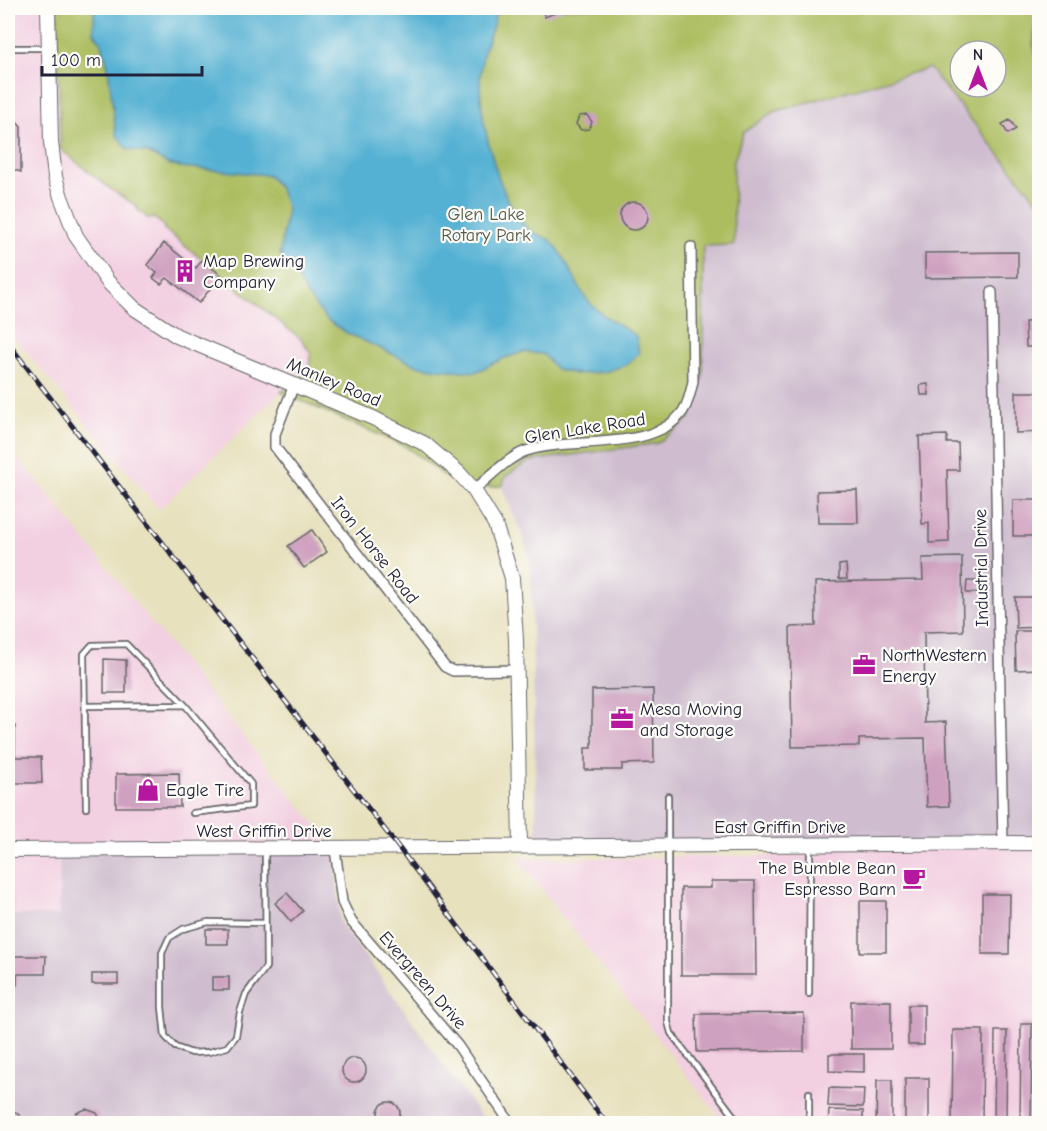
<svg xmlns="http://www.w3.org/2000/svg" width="1047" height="1131" font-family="'Comic Neue',sans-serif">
<rect width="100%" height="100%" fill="#fdfcf7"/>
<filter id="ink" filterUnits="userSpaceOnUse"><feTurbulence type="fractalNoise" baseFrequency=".0167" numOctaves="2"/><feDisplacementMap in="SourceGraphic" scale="12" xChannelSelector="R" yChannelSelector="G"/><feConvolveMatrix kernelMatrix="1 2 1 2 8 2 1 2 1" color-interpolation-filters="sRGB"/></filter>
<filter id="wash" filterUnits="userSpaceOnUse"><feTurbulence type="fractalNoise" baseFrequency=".008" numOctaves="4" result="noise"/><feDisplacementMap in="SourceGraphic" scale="24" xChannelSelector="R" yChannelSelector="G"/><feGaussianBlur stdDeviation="1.35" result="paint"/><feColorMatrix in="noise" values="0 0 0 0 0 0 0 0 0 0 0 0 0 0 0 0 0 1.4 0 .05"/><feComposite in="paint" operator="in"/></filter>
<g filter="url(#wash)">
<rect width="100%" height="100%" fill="#e7e1be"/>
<path fill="#f2cfe1" d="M8,8H57L61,149L113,191L137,206V210L149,219L153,217L163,225L164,229L302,340L311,354L309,369L281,392L159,509L8,330Z
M8,444L20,460L335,849L60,850L59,915H8Z
M1039,843V1123H724L518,859L824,855V845Z"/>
<path fill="#cfbdcf" d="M929,68L1039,203V843L537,846L531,580L529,558L523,537L502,487L506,476L529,461L572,454L703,376V246L734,245L733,163L743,133L773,112Z
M335,849L340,922L486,1123L8,1124V915H59L60,850Z"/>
<path fill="#acbd60" stroke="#67704e" stroke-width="1.5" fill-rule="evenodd" d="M57,8H1039V203L929,68L773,112L743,133L733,163L734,245L703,246V376L690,418L658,443L529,461L506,476L502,486L463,489L405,446L281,392L309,369L311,354L302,340L164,229L163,225L154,218L149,219L137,209V206L113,191L60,149ZM960,51H996V87H960Z"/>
<path fill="#89a456" stroke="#566348" stroke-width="1.5" d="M1038,8H1040L1039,61L1033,45Z"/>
<path fill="#55b1d3" stroke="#3c6a87" stroke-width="1.5" d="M94,8H495C497,23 488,36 484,51C481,63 480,75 480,88C482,128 499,201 528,229C535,235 546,236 552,242C568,259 574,283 588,301C601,316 620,325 636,336L639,353L626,365L604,372L576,374L556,369L543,354L523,352L502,359L476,372L438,369L416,365L347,333L327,320L307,295L297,277L286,264L280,253L287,209L280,189L268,175L181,167L168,164L148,153L127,149L116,134L108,67L102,44L94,32Z"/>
<g id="blocks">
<path fill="#cfa1c0" d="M541,8H561L562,10L545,17Z
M8,65L13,82L8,86Z
M8,110L21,127V172L8,168Z
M587,115L592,122L589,129L581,130L576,124L579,116Z
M1010,120L1016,129L1008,134L1002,124Z
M620 216a14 14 0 1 1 28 0a14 14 0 1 1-28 0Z
M164,243L196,268L202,260L221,275L199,303L167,278L161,284L153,278L157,273L147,265Z
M1018,252V277L925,278V253Z
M1040,321V347H1026L1025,322Z
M928,384L929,395H921L920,385Z
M1016,392H1040V432L1016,433Z
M947,435V443H958L959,470H947L949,542L929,543V523L922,524L919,436Z
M857,490L858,523H818L817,491Z
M1013,500H1040V536H1013Z
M312,530L327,552L304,568L288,546Z
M962,557L963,631L924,632L925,723L946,722L949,806L927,807L925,738L859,739V746L792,747L790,627L816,626L815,582L923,580L922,558Z
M846,564L847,579H839V565Z
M967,581H978V593H966Z
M1015,597H1040V627L1016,628Z
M1015,631H1040V669L1016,670Z
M104,659L126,660V693H104Z
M653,689L654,763L622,764V770H585V748H592V690Z
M8,726H15V757H41L42,783H8Z
M179,773L180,807H116V774Z
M711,881H755L756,975H681V888H711Z
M287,893L303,911L291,922L275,903Z
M982,894H1010L1009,954H982Z
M8,897H12L13,909H8Z
M860,901H886V952H860Z
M206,929H228V944H206Z
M8,939H11V956H46L45,974H17V985H8Z
M92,974H118V984H92Z
M212,977H229V990H212Z
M851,1001H891V1049H851Z
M908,1005H924V1045H908Z
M804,1013V1051L697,1052L696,1014Z
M1021,1024H1032L1031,1124H1020Z
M953,1030H983L982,1124H952Z
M995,1031H1007L1006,1124H994Z
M829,1054H864V1072L829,1071Z
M342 1070a12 12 0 1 1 24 0a12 12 0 1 1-24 0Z
M905,1078H929V1124H905Z
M877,1080H892V1124H876Z
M829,1088L864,1089L863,1107L828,1106Z
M378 1113a11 11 0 1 1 22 0a11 11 0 1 1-22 0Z
M86,1109L97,1113L102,1124H72L76,1113Z
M829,1110L863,1111V1124H828Z
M8,1111L16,1112L20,1116L22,1124H8Z
M297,1120L306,1124H286L290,1121Z"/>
</g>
</g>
<g filter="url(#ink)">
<use href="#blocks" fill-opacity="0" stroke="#676569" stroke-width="1.5"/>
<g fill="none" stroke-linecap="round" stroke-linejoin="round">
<g stroke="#676569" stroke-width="8">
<path id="lane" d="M8,48H48
M85,706L184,705
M668,796V1022L671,1033L740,1124
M86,808L84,654L92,645L126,644L185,705L251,784V806L193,813
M265,851L266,967L246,994L240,1012L236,1036L227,1047L209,1052L192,1053L175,1047L165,1036L162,1007V953L169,938L183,929L208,922L265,923
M809,994L810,847
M809,1093V1124"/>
</g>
<g stroke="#676569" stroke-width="12">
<path id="street" d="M992,292L1003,844
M294,385L275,434V447L445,667L453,671L516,670
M474,490C490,477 507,458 526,451C571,436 655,453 683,411C689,402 691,391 693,381L691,247
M335,849L342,902L351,921L458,1046L511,1124"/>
</g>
<g stroke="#676569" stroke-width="16">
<path id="secondary" d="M48,8L51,142L55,177L61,197L76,236L108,282L134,308L177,336L373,418L425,444L458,472L474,490L495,524L512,578L516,640L520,846
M8,850L1040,843"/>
</g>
<use href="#lane" stroke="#fff" stroke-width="4.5"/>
<use href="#street" stroke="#fff" stroke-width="9"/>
<use href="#secondary" stroke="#fff" stroke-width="14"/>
<g stroke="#22223b" stroke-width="5">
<path id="rail" d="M8,343L399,848L607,1124"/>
</g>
<use href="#rail" stroke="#fdfcf7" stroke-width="3" stroke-dasharray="9" stroke-linecap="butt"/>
</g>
</g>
<defs>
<g id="building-bare" transform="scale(1.8)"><path d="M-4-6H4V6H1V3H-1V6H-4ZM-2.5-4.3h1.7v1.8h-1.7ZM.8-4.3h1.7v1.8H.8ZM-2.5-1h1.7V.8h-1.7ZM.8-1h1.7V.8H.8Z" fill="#b5179e" stroke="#fdfcf7" stroke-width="2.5" paint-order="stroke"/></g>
<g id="office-bare" transform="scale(1.8)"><path d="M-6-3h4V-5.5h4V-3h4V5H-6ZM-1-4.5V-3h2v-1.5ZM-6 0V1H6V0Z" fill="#b5179e" stroke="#fdfcf7" stroke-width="2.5" paint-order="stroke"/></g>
<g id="shop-bare" transform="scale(1.8)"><path d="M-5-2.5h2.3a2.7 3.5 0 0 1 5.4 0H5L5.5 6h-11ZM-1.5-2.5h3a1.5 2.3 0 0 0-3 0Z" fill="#b5179e" stroke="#fdfcf7" stroke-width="2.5" paint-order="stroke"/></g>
<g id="cafe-bare" transform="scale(1.8)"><path d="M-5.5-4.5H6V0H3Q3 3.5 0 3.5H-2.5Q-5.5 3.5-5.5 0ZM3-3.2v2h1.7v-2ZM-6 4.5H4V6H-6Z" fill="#b5179e" stroke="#fdfcf7" stroke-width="2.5" paint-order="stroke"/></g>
</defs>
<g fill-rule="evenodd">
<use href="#building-bare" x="185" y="271"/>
<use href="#office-bare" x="864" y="665"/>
<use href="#office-bare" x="622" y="719"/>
<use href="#shop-bare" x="148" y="790"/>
<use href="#cafe-bare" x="914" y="878"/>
</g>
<g text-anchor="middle" stroke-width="4.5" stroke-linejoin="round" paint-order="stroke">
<g font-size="18" fill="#525848" stroke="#fdfcf7">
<text x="486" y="220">Glen Lake<tspan x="486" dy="21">Rotary Park</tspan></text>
</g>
<g font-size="18" fill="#22223b" stroke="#fdfcf7" text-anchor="start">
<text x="203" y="267">Map Brewing<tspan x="203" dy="21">Company</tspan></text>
<text x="882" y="661">NorthWestern<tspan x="882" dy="21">Energy</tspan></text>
<text x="640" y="715">Mesa Moving<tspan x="640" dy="21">and Storage</tspan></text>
<text x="166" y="796">Eagle Tire</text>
<text x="896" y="874" text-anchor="end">The Bumble Bean<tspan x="896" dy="21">Espresso Barn</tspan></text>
</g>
<g font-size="18" fill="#22223b" stroke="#fdfcf7">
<text transform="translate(334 382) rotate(23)" y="6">Manley Road</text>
<text transform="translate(585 428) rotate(-9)" y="6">Glen Lake Road</text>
<text transform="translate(375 550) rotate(52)" y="6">Iron Horse Road</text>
<text transform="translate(981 568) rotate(-91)" y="6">Industrial Drive</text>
<text x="780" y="833">East Griffin Drive</text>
<text x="264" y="837">West Griffin Drive</text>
<text transform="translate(423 980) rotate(49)" y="6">Evergreen Drive</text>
</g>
</g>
<rect width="1047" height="1131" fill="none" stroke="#fdfcf7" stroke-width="30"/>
<g transform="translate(978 69)"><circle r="28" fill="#fdfcf7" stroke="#a5a5ac" stroke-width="1.5"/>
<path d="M0-4.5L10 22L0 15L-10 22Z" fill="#b5179e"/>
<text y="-9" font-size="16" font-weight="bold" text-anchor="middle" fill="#22223b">N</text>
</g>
<path d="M42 66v9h160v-9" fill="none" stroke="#22223b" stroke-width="3"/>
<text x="51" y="66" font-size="18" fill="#22223b" stroke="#fdfcf7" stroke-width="4.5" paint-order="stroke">100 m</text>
</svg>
